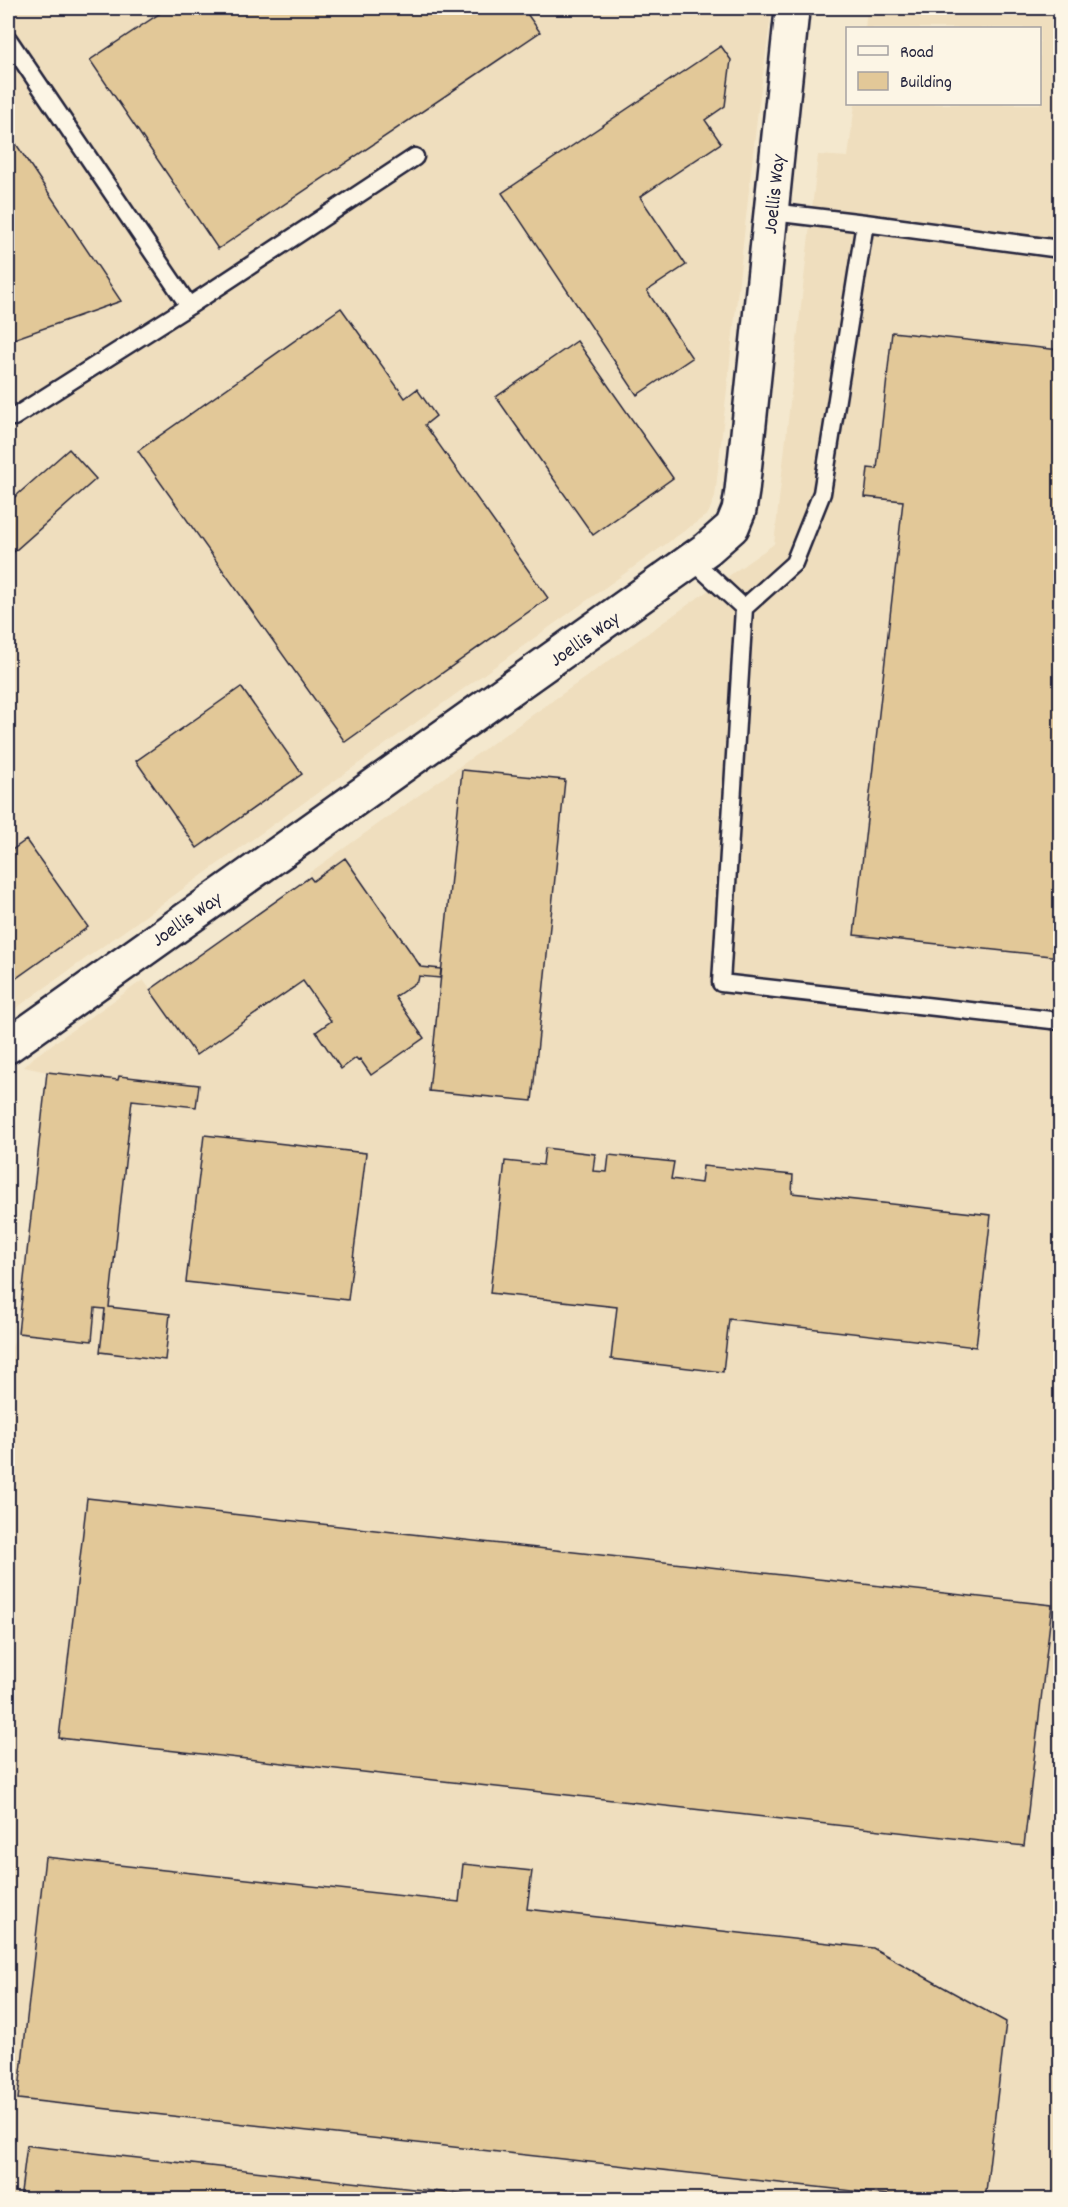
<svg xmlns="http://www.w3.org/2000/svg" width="1068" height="2207" font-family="Dekko,sans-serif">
<rect width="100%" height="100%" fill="#f4e8ce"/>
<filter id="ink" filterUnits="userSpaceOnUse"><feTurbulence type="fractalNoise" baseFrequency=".0167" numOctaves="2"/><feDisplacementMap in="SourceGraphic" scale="12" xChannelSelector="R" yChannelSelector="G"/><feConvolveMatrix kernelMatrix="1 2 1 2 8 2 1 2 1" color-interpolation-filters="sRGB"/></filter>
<g filter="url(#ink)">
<path fill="#efdebe" d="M8,8H778L771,15L757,118L715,497L708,514L8,1014Z
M867,8H1060V2199L8,2200V1595L10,1389L12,1347L18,1333L47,1072L24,1067L34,1057L143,980L150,989L310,877L309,873L774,544L818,155L848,157L855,104H1040V28H865Z"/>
<path fill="#e2c898" stroke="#22223b" stroke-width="1.5" d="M168,8H523L540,32L218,249L90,60Z
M721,46L731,60L725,106L705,120L721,143L640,197L686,265L647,291L692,358L637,395L502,193Z
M8,132L121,301L8,341Z
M341,308L405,398L417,389L436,416L425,425L548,598L345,742L138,451Z
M892,332L1060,350V957L854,935L903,501L865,497L868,468L877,469Z
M577,341L673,478L593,535L496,397Z
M69,449L96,479L8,557V503Z
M241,687L302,774L197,848L136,761Z
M462,770L565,780L532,1101L429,1091Z
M26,840L88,927L8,984V853Z
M345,858L421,967L441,969L440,978L419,976L418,981L395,997L424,1038L371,1075L360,1059L358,1060L356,1058L341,1069L316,1032L331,1021L303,981L196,1055L150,990L310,877L313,881Z
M47,1072L118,1080L119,1076L199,1085L196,1107L132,1100L109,1307L170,1314L165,1360L100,1352L105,1309L95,1308L92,1341L18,1333Z
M204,1135L366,1153L348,1300L186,1282Z
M545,1148L595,1154L593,1171L607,1172L609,1155L674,1162L671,1179L701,1183L703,1166L793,1175L792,1193L991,1215L976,1347L729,1319L723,1372L611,1359L617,1307L490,1293L505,1161L543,1165Z
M87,1498L1052,1605L1024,1846L59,1738Z
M45,1857L459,1902L463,1864L532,1871L527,1909L873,1948L1006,2022L985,2200H935L18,2099Z
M27,2145L31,2146L512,2200H20Z"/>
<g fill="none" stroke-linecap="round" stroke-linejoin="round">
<g stroke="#22223b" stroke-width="21">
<path id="service" d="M8,39L189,306L14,417
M772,212L865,223
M1060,249L865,223L822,493L794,563L744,608L721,983L1060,1021
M189,306L415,157
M692,560L744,608"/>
</g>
<g stroke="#22223b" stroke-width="38">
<path id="minor" d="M8,1046L707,549L732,527L739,510L742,491L792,11"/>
</g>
<use href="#service" stroke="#fcf5e5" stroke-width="16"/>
<use href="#minor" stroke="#fcf5e5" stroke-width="33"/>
</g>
</g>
<g text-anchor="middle" stroke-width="4.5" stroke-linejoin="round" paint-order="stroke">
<g font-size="20" fill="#22223b" stroke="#fcf5e5">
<text transform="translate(773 194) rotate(-84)" y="7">Joellis Way</text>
<text transform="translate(584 638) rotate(-35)" y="7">Joellis Way</text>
<text transform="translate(186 918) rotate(-35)" y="7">Joellis Way</text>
</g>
</g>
<rect width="1068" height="2207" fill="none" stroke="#fcf5e5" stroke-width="30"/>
<rect x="15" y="15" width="1038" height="2177" fill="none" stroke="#22223b" stroke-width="2" filter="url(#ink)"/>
<rect x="846" y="27" width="195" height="78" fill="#fcf5e5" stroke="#a5a1a1" stroke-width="1.5"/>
<rect x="858" y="46" width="30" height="9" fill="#fcf5e5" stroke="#a5a1a1" stroke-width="1.5"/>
<text x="900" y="57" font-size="18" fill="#22223b">Road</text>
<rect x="858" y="72" width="30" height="18" fill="#e2c898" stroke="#a5a1a1" stroke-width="1.5"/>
<text x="900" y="87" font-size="18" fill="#22223b">Building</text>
</svg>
